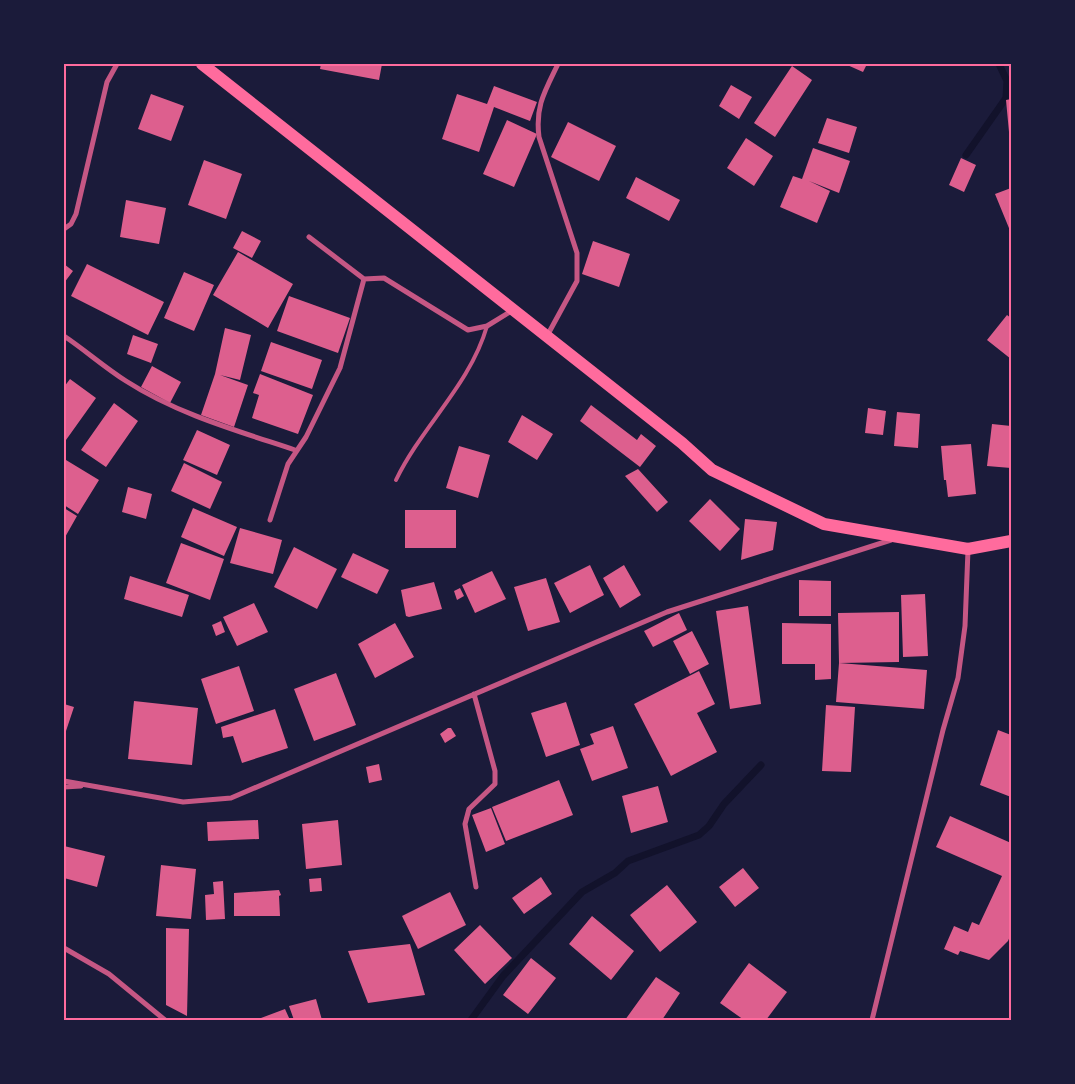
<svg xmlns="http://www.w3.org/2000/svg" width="1075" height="1084" font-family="'Alegreya Sans',sans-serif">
<rect width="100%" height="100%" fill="#1b1b3a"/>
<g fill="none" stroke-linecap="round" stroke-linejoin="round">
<path stroke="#12122b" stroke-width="7" d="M966,155L1006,98L1007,81L999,64
M471,1020L503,976L582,892L615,873L628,861L699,835L709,826L724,804L761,765"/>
</g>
<path fill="#dd5f8e" d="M321,64H382L379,80L320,69Z
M845,64H867L863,72Z
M792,66L812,80L775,137L754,123Z
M731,85L752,97L739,119L719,106Z
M494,86L537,102L530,121L494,107L479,152L442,139L457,94L487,104Z
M151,94L184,106L171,141L138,129Z
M1011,99V132H1009L1006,100Z
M827,118L857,127L849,153L818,143Z
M507,120L537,134L514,187L483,174Z
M568,122L616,146L599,181L551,157Z
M746,138L773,156L754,186L727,168Z
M813,148L850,161L839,193L809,181L830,191L817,223L780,207L793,176L802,179Z
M961,158L976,165L964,192L949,185Z
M204,160L242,174L226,219L188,205Z
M636,177L680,200L669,221L626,198Z
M1011,188V233L995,194Z
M126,200L166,208L159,244L120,237Z
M242,231L261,241L252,258L233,248Z
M593,241L630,254L619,287L582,274Z
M238,252L293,284L268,328L213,295Z
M64,264L73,271L64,283Z
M87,264L164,302L148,335L71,296Z
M184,272L214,285L194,331L164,318Z
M289,296L350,318L338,353L277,331Z
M1007,315L1011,318V359L987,340Z
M225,328L251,335L240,380L220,375L248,385L234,427L201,415L215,374Z
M133,335L158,344L151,363L127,354Z
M271,342L322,360L312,389L261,371Z
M152,366L181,382L170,403L141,387Z
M260,374L313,395L298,434L252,418L259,395L253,393Z
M70,379L96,398L66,440L64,439V387Z
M114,403L138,421L106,467L81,450Z
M591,405L637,440L641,434L656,446L640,467L580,421Z
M868,408L886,411L883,435L865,433Z
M897,412L920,414L918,448L894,446Z
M522,415L553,434L537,460L508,442Z
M992,424L1011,426V468L987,466Z
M197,430L230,445L217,475L183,460Z
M971,444L976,494L948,497L946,480H944L941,446Z
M459,446L490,455L478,498L446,488Z
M66,460L99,480L78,514L64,505V464Z
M184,463L222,482L210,509L171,491Z
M638,469L668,502L657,512L625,476Z
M128,487L152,494L146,519L122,512Z
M710,499L740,529L720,551L689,521Z
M64,508L77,516L64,539Z
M193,508L237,527L224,556L181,537Z
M405,510H456V548H405Z
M745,519L777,522L773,550L741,560Z
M240,528L282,540L273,574L230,563Z
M181,543L224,559L210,600L166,583Z
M294,547L337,569L317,609L274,587Z
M353,553L389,570L377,594L341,577Z
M590,565L604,595L570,613L554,583Z
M624,565L641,595L620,608L603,578Z
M492,571L506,599L475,613L462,585Z
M130,576L189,595L182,617L124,599Z
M546,578L560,622L528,631L514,587Z
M799,580L831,581V616H799Z
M434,582L442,609L409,617L406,616L401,590Z
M460,588L464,596L457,600L454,591Z
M925,594L928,656L903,657L901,595Z
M254,603L268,632L237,646L223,617Z
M748,606L761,704L730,709L716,611Z
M899,612V662L839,663L838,613Z
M679,613L687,630L653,647L644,631Z
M221,621L225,632L216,636L212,625Z
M395,623L414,657L375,678L358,644Z
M782,623L831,624V679L815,680V664H782Z
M692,631L709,664L690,674L673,641Z
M839,663L927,670L924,709L836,702Z
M239,666L254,711L216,724L201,679Z
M699,671L715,704L697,713L717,752L671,776L634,704Z
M336,673L356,725L314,741L294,689Z
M134,701L198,708L192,765L128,759Z
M566,702L580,745L546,757L531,713Z
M64,704L74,707L64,737Z
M826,705L855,707L851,772L822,771Z
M275,709L288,748L242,763L233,736L223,738L221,727Z
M613,726L628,768L592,781L580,749L594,744L590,734Z
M448,728H451L456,736L445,743L440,734Z
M998,730L1011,735V797L980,785Z
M379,764L382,780L369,783L366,767Z
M559,780L573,815L506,841L492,807Z
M658,786L668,822L631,833L622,796Z
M491,808L505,844L486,852L472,815Z
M950,816L1011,843V934L1008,941L989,960L960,951L958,955L944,949L954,926L968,932L972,922L979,925L1002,876L936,847Z
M258,820L259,839L208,841L207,822Z
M338,820L342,865L306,869L302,824Z
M64,846L105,856L97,887L64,878Z
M161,865L196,869L191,919L156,916Z
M743,868L759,888L735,907L719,887Z
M541,877L552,894L524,914L512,898Z
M321,878L322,891L310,892L309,879Z
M223,881L225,919L206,920L205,895L214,894L213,882Z
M667,885L697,922L660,952L630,915Z
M279,890L281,895L279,896L280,916H234V893Z
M450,892L466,925L418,949L402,916Z
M592,916L634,951L611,980L569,944Z
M480,925L512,958L485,984L454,950Z
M166,928L189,929L187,1016L166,1005Z
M410,944L425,995L368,1003L348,951Z
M531,958L556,978L528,1014L503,995Z
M749,963L787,992L766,1020H744L720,1003Z
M656,977L680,993L662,1020H625Z
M316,999L322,1020H294L289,1006Z
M285,1009L290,1020H262L261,1018Z"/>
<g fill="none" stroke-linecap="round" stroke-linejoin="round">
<path stroke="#c65784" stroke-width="4" d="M396,480C422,426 470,385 487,326"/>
<path stroke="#c65784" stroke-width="5" d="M64,229L71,224L76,214L107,82L117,64
M309,237L364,279
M64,336C85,350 104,367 126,381C177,414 238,431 295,450
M547,336L577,281V253L539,137C535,106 545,91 558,64
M270,520L288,464L306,437L340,368L364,279L384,278L468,330L487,326L513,310
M474,694L495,771V784L469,809L465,824L476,887
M64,781L183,802L231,798L667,612L891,540
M64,787L81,786
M64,948L109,974L165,1020
M872,1020L943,730L958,678L965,626L968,550"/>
<path stroke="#ff6b9d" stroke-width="12" d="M202,64L682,443L712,470L824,524L968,549L1011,541"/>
</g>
<rect width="1075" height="1084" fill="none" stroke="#1b1b3a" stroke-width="130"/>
<rect x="65" y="65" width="945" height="954" fill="none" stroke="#ff6b9d" stroke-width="2"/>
</svg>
